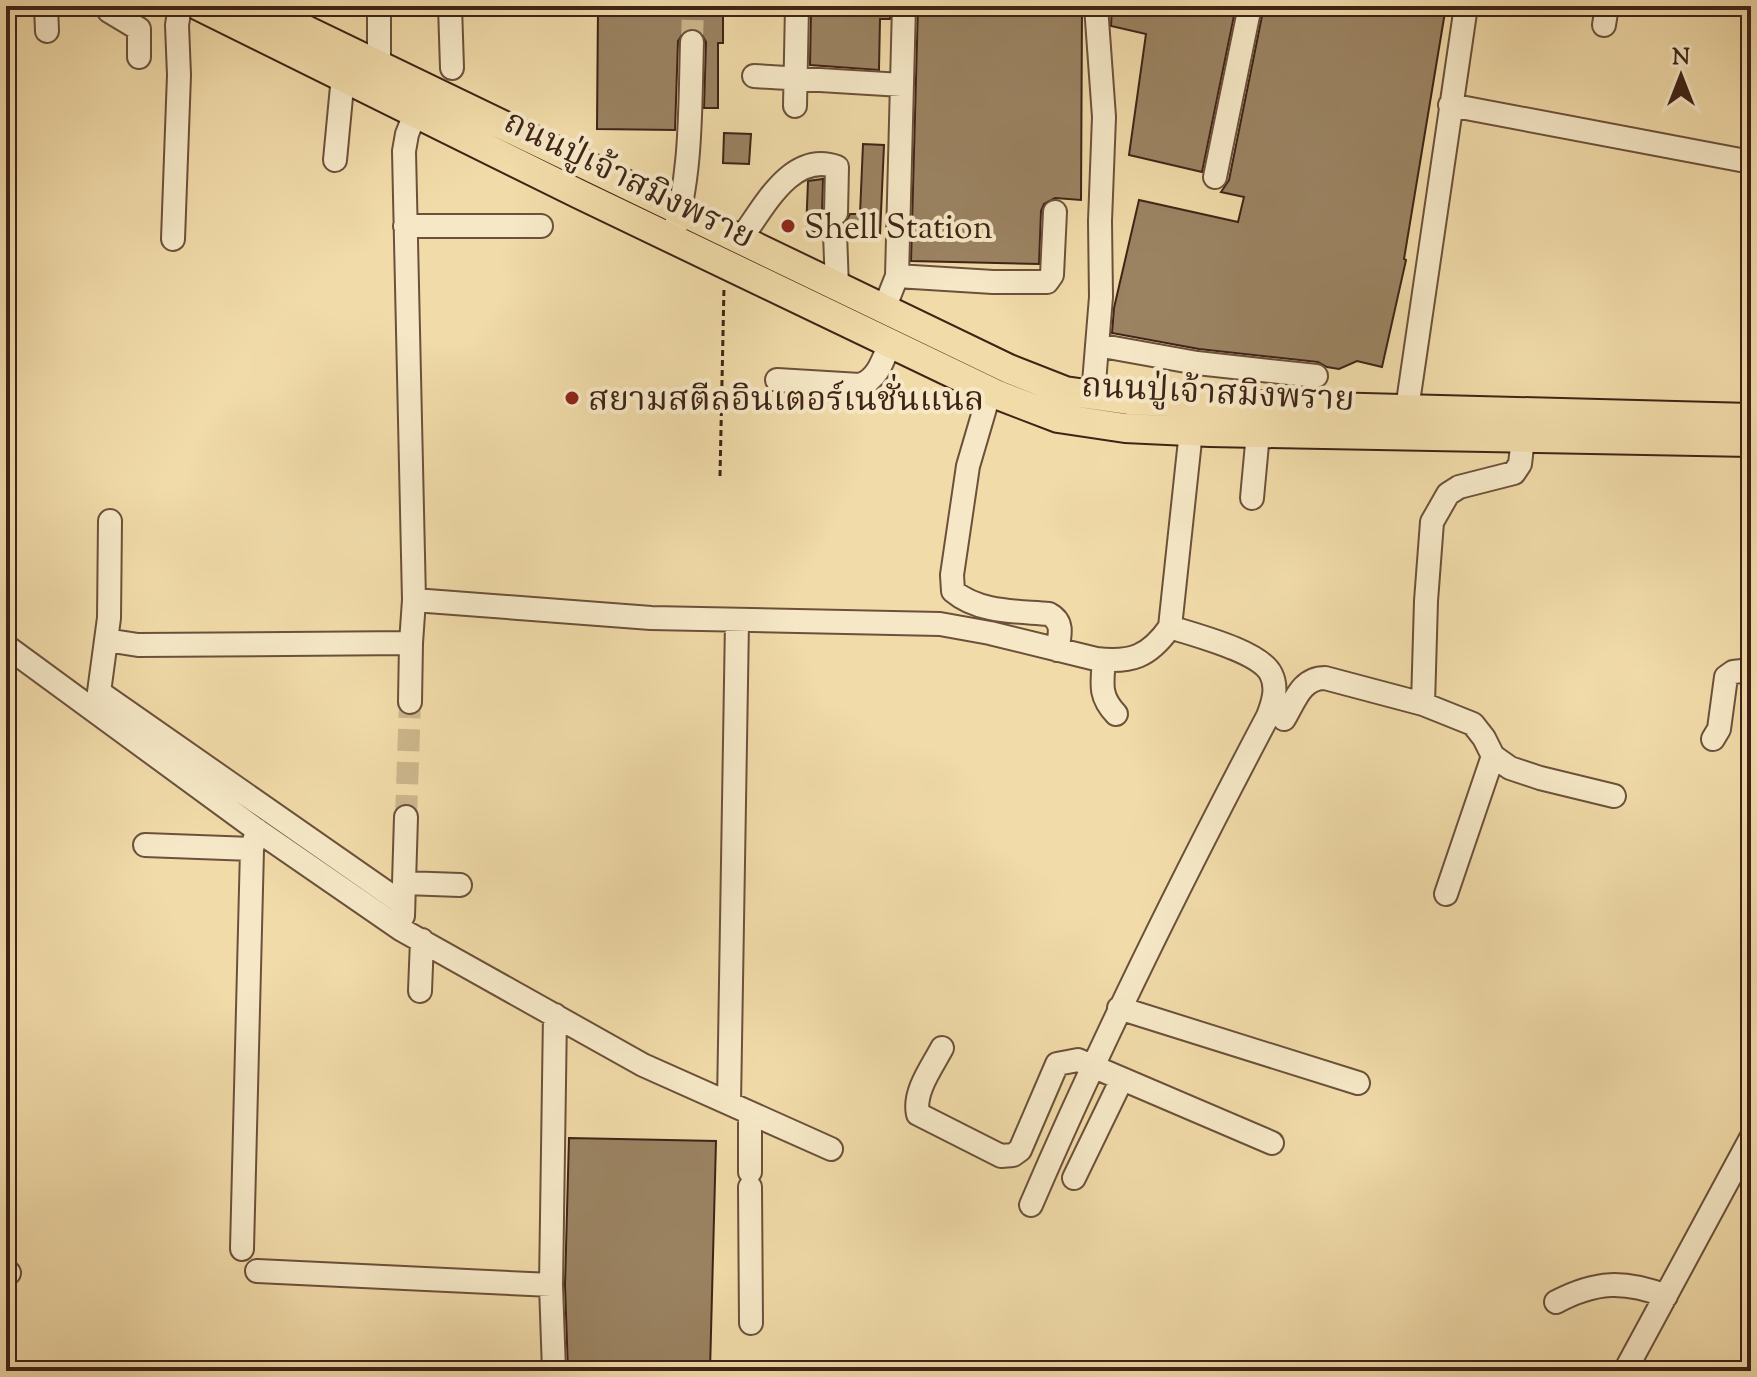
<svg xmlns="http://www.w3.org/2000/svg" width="1757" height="1377" font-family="'Sorts Mill Goudy','Noto Serif Thai',serif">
<rect width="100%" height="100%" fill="#f1dba9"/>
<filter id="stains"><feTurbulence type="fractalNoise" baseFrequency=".0025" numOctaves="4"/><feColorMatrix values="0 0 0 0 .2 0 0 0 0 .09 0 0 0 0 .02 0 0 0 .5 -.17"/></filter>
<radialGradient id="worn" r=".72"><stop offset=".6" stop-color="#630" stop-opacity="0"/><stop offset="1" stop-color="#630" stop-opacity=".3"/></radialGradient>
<path fill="#9b8362" stroke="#3e2316" stroke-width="2" d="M598,6H723V43H718V108H704L706,42L700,31L692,28L685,30L678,41L675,130L597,129Z
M854,6H890V19H880L879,70L810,65L811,11H854Z
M918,6H1082L1081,200L1055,198L1044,204L1041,211L1039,264L911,261Z
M1112,6H1236L1202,172L1129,155L1146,34L1111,26Z
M1264,6H1446L1404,259L1406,260L1382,367L1357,361L1339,369L1327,367L1318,362L1199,349L1112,333L1114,308L1139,200L1238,222L1244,197L1221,192L1229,180Z
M724,133L751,134L749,164L723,163Z
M863,144L884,145L880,235L849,233L845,223L850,214H860Z
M823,179L822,213L826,222L821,232H806L808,181Z
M569,1138L716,1141L710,1371H568L565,1285Z"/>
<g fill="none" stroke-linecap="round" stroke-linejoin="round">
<path stroke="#cdb68c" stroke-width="22" stroke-dasharray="22 11" stroke-linecap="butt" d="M692,42L693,6
M406,817L410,702"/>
<g stroke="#6b513b" stroke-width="26">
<path id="minor" d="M46,6L47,31
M106,6L109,11L139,29V57
M379,6V66
M450,6L452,68
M1604,25L1607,6
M754,76L902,85
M421,99L407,134L404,151L414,600L651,618L940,624L990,633L1096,659C1131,663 1149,657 1170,627L1191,431
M1450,105L1751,162
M795,106L797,6
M335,160L343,76
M1215,177L1250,6
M405,226H541
M835,233L837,287
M173,239L179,75L177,25L180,6
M672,239C692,177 690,107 692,42
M740,240C763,209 791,150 837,167L836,213
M897,276L993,282H1047L1052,275L1055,212
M884,309L897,276L904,6
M1097,345L1197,363L1316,376
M777,380L860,385C878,379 883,360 890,343
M990,391L968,466L952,575L953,591C979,613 1017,611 1049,614C1064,622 1060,635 1057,650
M1093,395L1101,297L1100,221L1104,117L1096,6
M1407,409L1466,6
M1252,498L1258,433
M110,521L109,618L99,692L403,904
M106,640L138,645L411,643L410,702
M411,643L414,600
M6,646L257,830L402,930L643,1065L831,1149
M1104,660C1102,684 1099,696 1116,714
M1423,704L1426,601L1432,522L1448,494L1459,487L1514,473L1520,464L1523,438
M1284,719C1295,701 1301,678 1325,678L1423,704L1473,724L1484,738L1493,756L1510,768L1540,778L1614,796
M1713,739L1719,729L1726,677L1733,672L1751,670
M145,845L252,849
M404,883L460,885
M1446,894L1493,756
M403,916L406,817
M420,991L422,940
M1119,1008L1358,1083
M942,1048C932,1067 913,1092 918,1114L1001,1156L1013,1155L1020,1150L1057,1064L1078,1060L1272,1143
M729,1103L737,622
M750,1113V1172
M1074,1178L1122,1079
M750,1187L751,1323
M1031,1205C1103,1037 1183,877 1268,716C1273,703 1278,688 1271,674C1260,651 1194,635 1170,627
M242,1249L252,849L257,830
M257,1271L551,1285L555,1015
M6,1274L9,1273
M551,1285L554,1371
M1556,1302C1596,1281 1624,1280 1666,1296
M1625,1371L1751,1138"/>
</g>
<g stroke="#3e2316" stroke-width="32">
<path id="major" d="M199,6L579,194L998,395L1058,418L1125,428L1210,432L1751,442
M256,6L1009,369L1065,391L1128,400L1211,404L1751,418"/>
</g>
<path stroke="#3e2316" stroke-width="3" stroke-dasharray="6 4" stroke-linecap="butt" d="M720,476L724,287"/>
<use href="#minor" stroke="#f6e8c7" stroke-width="22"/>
<use href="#major" stroke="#f1dba9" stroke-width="28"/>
</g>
<g fill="#8f2418" stroke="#f6e8c7" stroke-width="3">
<circle cx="788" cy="226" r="8"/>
<circle cx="572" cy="398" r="8"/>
</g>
<g text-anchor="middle" stroke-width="8" stroke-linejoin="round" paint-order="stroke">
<g font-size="34" fill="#3e2316" stroke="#f6e8c7">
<text transform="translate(630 178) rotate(26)" y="12">ถนนปู่เจ้าสมิงพราย</text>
<text transform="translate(1218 391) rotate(3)" y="12">ถนนปู่เจ้าสมิงพราย</text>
</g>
<g font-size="34" fill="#3e2316" stroke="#f6e8c7" text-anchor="start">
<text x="804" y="238">Shell Station</text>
<text x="588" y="410">สยามสตีลอินเตอร์เนชั่นแนล</text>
</g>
</g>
<rect width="1757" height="1377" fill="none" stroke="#f1dba9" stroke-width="32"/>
<rect x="8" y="8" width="1741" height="1361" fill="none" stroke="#3e2316" stroke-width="4"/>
<rect x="16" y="16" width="1725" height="1345" fill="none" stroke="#3e2316" stroke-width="2"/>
<g transform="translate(1681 76)" stroke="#f6e8c7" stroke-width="6" paint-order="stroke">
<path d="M0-6L14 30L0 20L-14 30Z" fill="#3e2316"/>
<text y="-12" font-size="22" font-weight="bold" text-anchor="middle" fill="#3e2316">N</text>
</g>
<rect width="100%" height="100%" filter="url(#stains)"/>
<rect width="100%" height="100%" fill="url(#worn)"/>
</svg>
